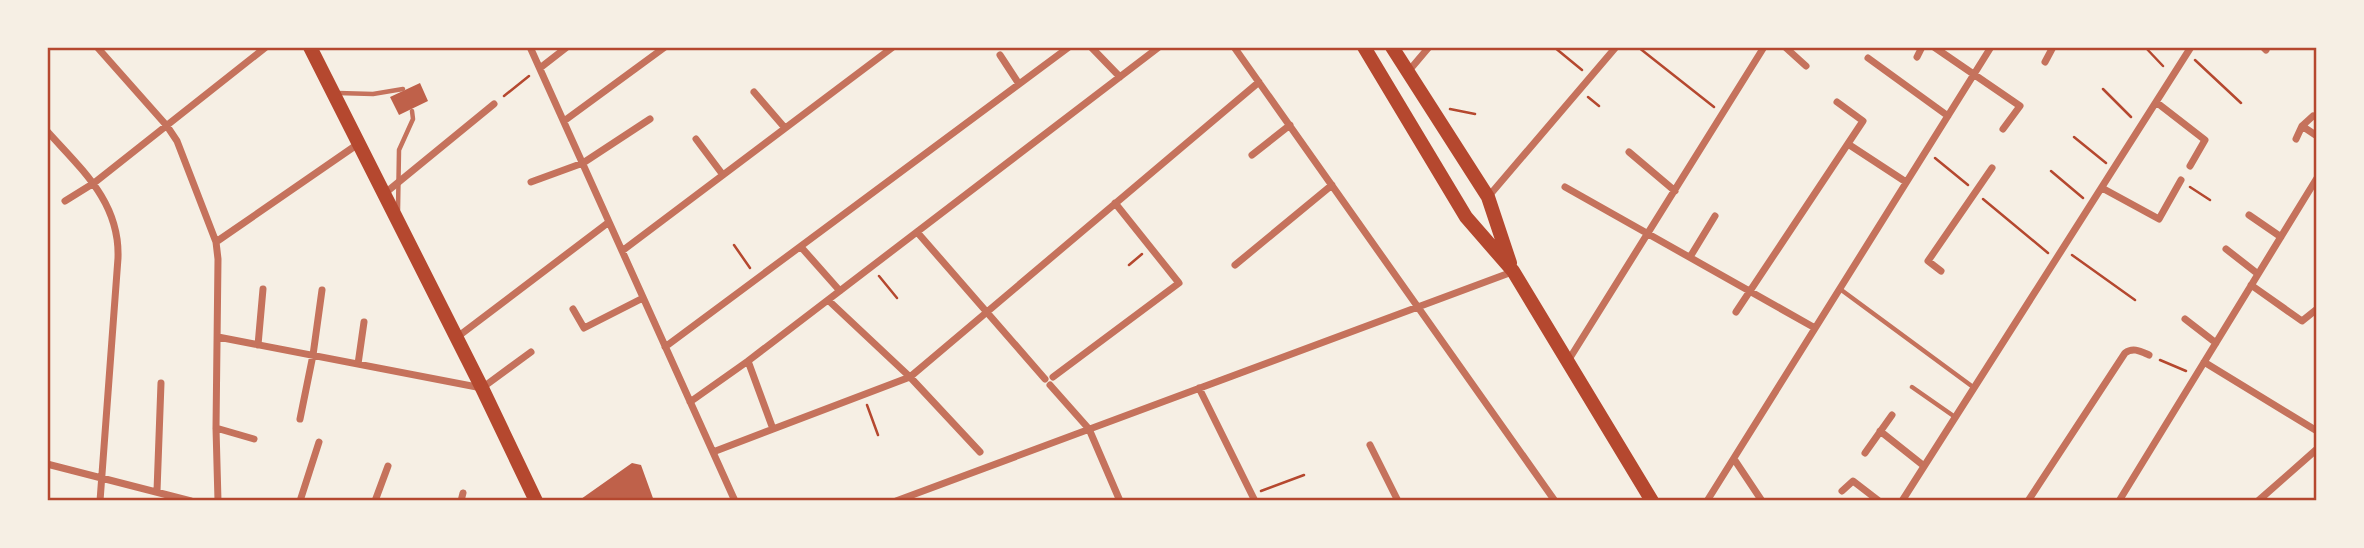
<svg xmlns="http://www.w3.org/2000/svg" width="2364" height="548" font-family="'IBM Plex Sans',sans-serif">
<rect width="100%" height="100%" fill="#f6efe4"/>
<path fill="#bf614a" d="M420,83L428,101L399,115L390,97Z
M632,463L641,465L654,501H582L581,499Z"/>
<g fill="none" stroke-linecap="round" stroke-linejoin="round">
<path stroke="#b5482f" stroke-width="2.5" d="M1490,47L1491,48
M1554,47L1582,70
M1638,47L1714,107
M2145,47L2163,66
M2195,60L2241,103
M2103,89L2131,117
M504,96L529,76
M1588,97L1599,106
M1450,109L1475,114
M2074,137L2106,163
M1935,158L1968,185
M2051,171L2083,198
M2190,187L2210,200
M1983,199L2048,253
M734,245L750,268
M2072,255L2135,300
M1129,265L1142,254
M879,276L897,298
M2160,360L2186,371
M867,405L878,435
M1261,491L1304,475"/>
<path stroke="#c5725c" stroke-width="4.5" d="M338,93L373,94L403,89
M398,210L399,150L413,119L412,111
M1840,289L1973,387
M1912,387L1955,417"/>
<path stroke="#c5725c" stroke-width="7" d="M97,47L167,126L177,141L216,242L218,259L216,428L218,501
M530,47L735,501
M1091,47L1120,77
M1234,47L1555,501
M1785,47L1806,66
M1934,47L2020,106L2003,129
M2263,47L2266,50
M1000,55L1019,84
M1917,57L1922,47
M1868,58L1948,116
M2045,62L2053,47
M540,68L567,47
M1407,73L1429,47
M754,92L785,128
M2156,102L2205,140L2190,166
M564,121L665,47
M2302,126L2317,136
M47,131C81,169 120,202 118,258L100,501
M696,139L723,175
M2296,139L2302,126L2313,116
M1848,144L1906,182
M1629,152L1675,191
M1252,155L1290,125
M531,182L583,163L650,119
M1565,187L1815,328
M2102,188L2159,219L2181,180
M384,194L494,104
M1488,197L1616,47
M65,201L94,183L266,47
M2249,215L2281,237
M917,232L1045,379
M216,242L358,144
M801,247L840,291
M2226,249L2258,274
M622,251L893,47
M1690,257L1715,216
M1235,265L1332,185
M1941,271L1928,261L1992,168
M2251,285L2302,321L2317,309
M828,300L910,377L980,452
M573,309L584,328L643,298
M1736,312L1863,121L1837,102
M2185,319L2216,343
M218,337L482,388L531,352
M456,338L609,222
M258,345L263,289
M665,347L1069,47
M748,361L773,429
M1568,361L1764,47
M2204,362L2317,431
M358,364L364,322
M1053,377L1179,283L1115,203
M1050,385L1089,429L1120,501
M1199,388L1255,501
M690,402L748,361L1159,47
M300,419L313,355L322,290
M216,428L254,439
M1880,431L1924,466
M1370,445L1398,501
M713,452L910,377L1259,82
M1865,453L1892,415
M1734,459L1762,501
M47,464L191,501
M157,491L161,383
M1842,491L1853,481L1879,501
M300,501L319,442
M375,501L388,466
M461,501L463,493
M896,501L1512,272
M1707,501L1991,47
M1902,501L2191,47
M2028,501L2125,353C2133,347 2140,351 2149,355
M2119,501L2317,178
M2258,501L2317,449"/>
<path stroke="#b5482f" stroke-width="14" d="M310,47L482,388L536,501
M1364,47L1466,217L1513,271L1652,501
M1392,47L1488,197L1510,263"/>
</g>
<rect width="2364" height="548" fill="none" stroke="#f6efe4" stroke-width="98"/>
<rect x="49" y="49" width="2266" height="450" fill="none" stroke="#b5482f" stroke-width="2.5"/>
</svg>
